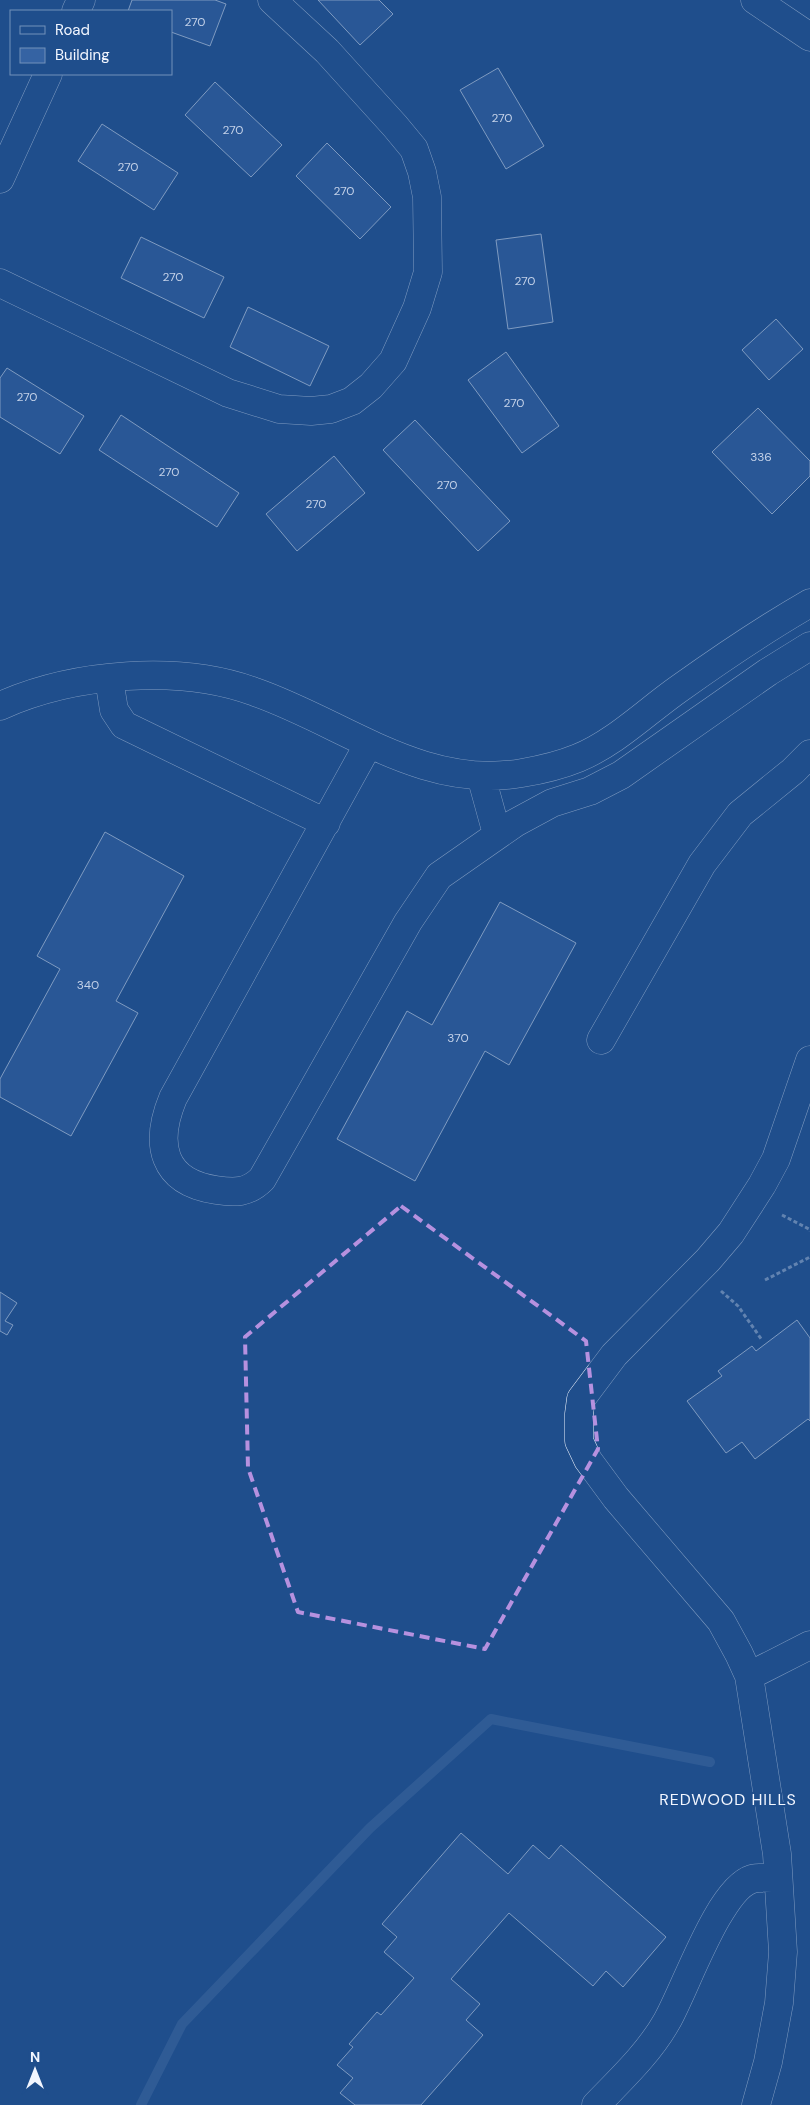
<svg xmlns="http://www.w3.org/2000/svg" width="810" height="2105" font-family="'DM Sans',sans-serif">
<rect width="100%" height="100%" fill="#1f4e8c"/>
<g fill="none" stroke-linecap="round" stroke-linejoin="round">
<path stroke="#446ba0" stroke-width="10" d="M141,2105L182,2024L370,1828L491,1719L710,1762"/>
</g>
<path fill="#3563a3" stroke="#f2f6ff" d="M132,0H215L226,4L210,46L171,32V11H128Z
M318,0H379L393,14L360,45Z
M498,68L544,146L506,169L460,90Z
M215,82L282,145L251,177L185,115Z
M102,124L178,173L154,210L78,161Z
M327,143L391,207L360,239L296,176Z
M541,234L553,322L508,329L496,240Z
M141,237L224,277L204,318L121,278Z
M248,307L329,346L310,386L230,347Z
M776,319L803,349L769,380L742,350Z
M506,352L559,426L522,453L468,380Z
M7,368L84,416L60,454L0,417V378Z
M758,408L810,461V476L772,514L712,452Z
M121,415L239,493L217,527L99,450Z
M415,420L510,521L478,551L383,450Z
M334,456L365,493L297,551L266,514Z
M105,832L184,876L116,1001L138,1013L71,1136L0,1097V1079L60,969L37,956Z
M500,902L576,943L509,1065L485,1051L415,1181L337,1139L407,1011L432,1025Z
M0,1292L17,1303L5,1321L13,1325L7,1335L0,1331Z
M797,1320L810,1338V1421L808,1419L755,1459L742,1442L726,1453L687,1401L722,1376L718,1371L752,1346L756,1351Z
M461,1833L508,1874L533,1845L549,1859L561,1845L666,1937L623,1987L606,1971L593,1986L509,1913L451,1979L480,2004L466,2020L483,2035L421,2105H355L340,2093L353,2078L337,2065L353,2047L349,2044L377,2012L381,2015L414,1978L384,1952L397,1937L382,1924Z"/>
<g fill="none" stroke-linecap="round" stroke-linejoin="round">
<g stroke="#f2f6ff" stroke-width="29">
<path id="minor" d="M755,0L810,37
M76,11L81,0
M0,179L48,74
M0,283L228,393L279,409L311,411L331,409L352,401L371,386L393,361L417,308L428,272L427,197L422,172L414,149L395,126L327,51L272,0
M109,679L114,710L124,725L326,823
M0,706C73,673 180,664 255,692C344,723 422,790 522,773C540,770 561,765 578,758C615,743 647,711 680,688C722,658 765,629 810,603
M368,745L173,1098C154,1144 162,1182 216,1190C235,1193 248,1193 262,1179L408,922L439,876L515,823L552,803L590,791L621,775L768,672L810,646
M481,776L497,834
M601,1040L702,864L740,814L793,771L810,754
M749,1676L810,1645
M596,2105C621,2079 649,2053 667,2021C685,1990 719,1889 752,1879C759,1877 770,1878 778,1878
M756,2105L768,2062L779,2003L783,1952L777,1854L749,1676L739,1654L721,1621L616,1498L588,1460L579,1441V1414L581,1399L614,1355L708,1260L731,1233L762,1185L776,1159L810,1060"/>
</g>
<path stroke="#b3c4dc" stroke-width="3" stroke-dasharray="4 2.5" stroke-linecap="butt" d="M782,1215L809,1229L810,1231
M765,1280L810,1257
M721,1291L738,1306L762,1340"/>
<use href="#minor" stroke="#1f4e8c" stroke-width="28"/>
</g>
<path d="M0 0H810V2105H0ZM401,1206L586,1341L598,1449L485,1649L298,1612L248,1468L245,1337Z" fill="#1f4e8c" fill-opacity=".55" fill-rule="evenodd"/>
<path fill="none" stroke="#b691df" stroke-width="4" stroke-dasharray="10 6" stroke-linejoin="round" d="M401,1206L586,1341L598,1449L485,1649L298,1612L248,1468L245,1337Z"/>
<g text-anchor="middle" stroke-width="4" stroke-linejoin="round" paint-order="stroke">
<g font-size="12" fill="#c3d1e8">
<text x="195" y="26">270</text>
<text x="502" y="122">270</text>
<text x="233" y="134">270</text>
<text x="128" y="171">270</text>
<text x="344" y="195">270</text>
<text x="173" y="281">270</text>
<text x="525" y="285">270</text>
<text x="27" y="401">270</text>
<text x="514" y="407">270</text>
<text x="761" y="461">336</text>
<text x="169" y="476">270</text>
<text x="447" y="489">270</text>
<text x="316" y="508">270</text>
<text x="88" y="989">340</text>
<text x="458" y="1042">370</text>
</g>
<g font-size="16" letter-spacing="1" fill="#f2f6ff" stroke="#1f4e8c">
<text x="728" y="1805">REDWOOD HILLS</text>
</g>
</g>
<rect x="10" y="10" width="162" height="65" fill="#1f4e8c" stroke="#7391ba"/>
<rect x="20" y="26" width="25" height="8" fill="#1f4e8c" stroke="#7391ba"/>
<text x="55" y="35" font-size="15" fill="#f2f6ff">Road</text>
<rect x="20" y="48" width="25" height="15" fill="#3563a3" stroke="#7391ba"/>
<text x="55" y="60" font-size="15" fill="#f2f6ff">Building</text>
<g transform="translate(35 2070)" stroke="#1f4e8c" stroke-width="4" paint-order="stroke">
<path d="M0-4L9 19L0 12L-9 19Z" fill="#f2f6ff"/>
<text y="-8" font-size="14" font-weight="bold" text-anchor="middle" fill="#f2f6ff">N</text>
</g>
</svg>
